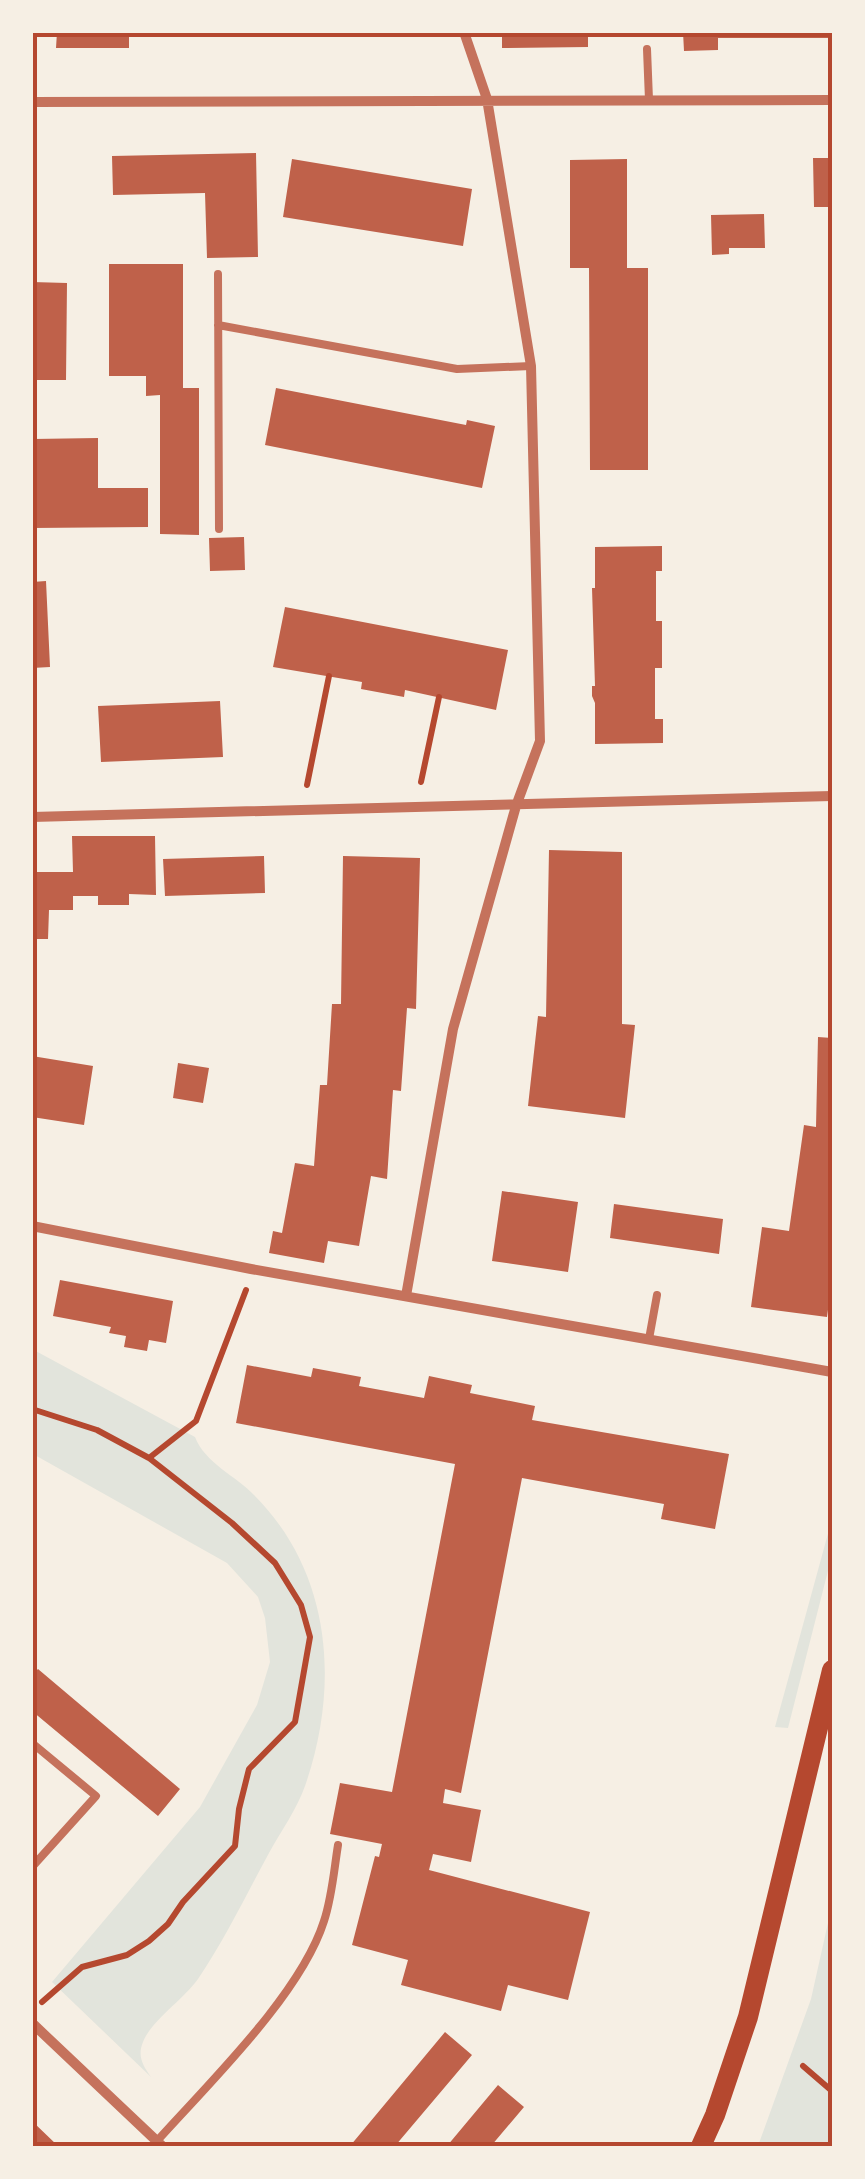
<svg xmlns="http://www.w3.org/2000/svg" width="865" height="2179" font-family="'Playfair Display',serif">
<rect width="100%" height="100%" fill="#f6efe4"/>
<path fill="#e2e4dc" d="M32,1349L195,1437C205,1463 236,1476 254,1495C332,1573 340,1685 305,1786C297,1809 281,1831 269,1853C246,1895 225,1939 198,1979C184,1999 151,2021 143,2042C137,2056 143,2066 151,2077L52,1982L200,1807L257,1705L270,1662L265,1618L258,1597L227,1563L33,1454Z
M832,1519V1555L788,1728L775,1727Z
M832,1905V2146H758L811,1999Z"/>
<path fill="#bf614a" d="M57,32H129V48H56Z
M502,32H588V47L502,48Z
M683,32H832V38H718V50L684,51Z
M256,153L258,257L207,258L205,193L113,195L112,156Z
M813,158H832V207H814Z
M292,159L472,189L463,246L283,217Z
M627,159V268H648V470H590L589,268H570V160Z
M764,214L765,248H729V254L712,255L711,215Z
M109,264H183V388H199V535L160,534V395L146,396V376H109Z
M32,282L67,283L66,380H32Z
M276,388L466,425L467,420L495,426L482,488L265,445Z
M98,438V488H148V527L32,528L33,439Z
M244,537L245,570L210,571L209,538Z
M662,546V571H656V621H662V668H655V719H663V743L595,744V703L592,696V686H595L592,588H595V547Z
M46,581L50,667L32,668V582Z
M285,607L508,650L496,710L405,690L404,697L361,689L362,682L273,667Z
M220,701L223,757L101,762L98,706Z
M72,836H155L156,895L129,894V905H98V896H73V910H49L48,939H32V872H73Z
M549,850L622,852V1024L635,1025L625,1118L528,1106L538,1016L546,1017Z
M264,856L265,893L165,896L163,859Z
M343,856L420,858L416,1009L407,1008L401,1091L393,1090L387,1179L371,1176L359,1246L328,1241L324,1263L269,1253L273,1231L282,1233L295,1163L314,1166L320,1085H327L332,1004H341Z
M818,1037L832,1038V1280L827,1317L751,1307L762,1227L789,1231L804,1125L816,1127Z
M32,1056L93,1066L84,1125L32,1117Z
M178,1063L209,1068L203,1103L173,1098Z
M502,1191L578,1202L568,1272L492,1261Z
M614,1204L723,1219L719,1254L610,1238Z
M60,1280L173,1301L166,1343L149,1340L147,1351L124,1347L126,1336L109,1333L111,1327L53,1316Z
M247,1365L311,1377L313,1368L361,1377L359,1386L424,1398L429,1376L472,1385L470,1393L535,1406L532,1420L729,1454L715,1529L661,1519L664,1504L522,1478L461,1793L445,1789L443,1803L481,1810L471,1862L433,1854L429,1870L590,1912L568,2000L508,1985L501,2011L401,1985L408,1960L352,1945L375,1856L379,1857L382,1844L330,1834L340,1783L392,1792L455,1464L236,1423Z
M38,1669L180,1789L158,1816L32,1711V1675Z
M445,2032L472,2055L395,2146H350Z
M498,2085L524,2107L491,2146H447Z
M32,2121L58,2146H32Z"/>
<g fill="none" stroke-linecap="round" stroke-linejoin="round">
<path stroke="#b5482f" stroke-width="6" d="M421,782L439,697
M307,785L329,676
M32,1409L97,1430L149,1458L232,1523L275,1563L301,1605L310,1637L295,1722L249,1769L239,1809L235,1846L183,1902L168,1924L149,1941L127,1955L82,1967L42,2002
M149,1458L196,1421L246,1290
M803,2066L832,2091"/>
<path stroke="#c5725c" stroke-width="8" d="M647,49L649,100
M218,274L219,529
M218,325L457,369L531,366
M649,1339L657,1295
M32,1743L96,1796L32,1867
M157,2141C209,2083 301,1994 324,1921C332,1897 334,1870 338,1845"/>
<path stroke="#c5725c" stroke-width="10" d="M32,102L832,100
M32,817L832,796
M32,1226L251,1269L832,1372
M406,1296L453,1029L516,806L540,741L531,366L487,99L464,32
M32,2023L162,2146"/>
<path stroke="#b5482f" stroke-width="20" d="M701,2146L715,2115L748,2017L832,1670"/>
</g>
<rect width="865" height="2179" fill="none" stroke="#f6efe4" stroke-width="70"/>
<rect x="35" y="35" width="795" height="2109" fill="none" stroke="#b5482f" stroke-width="4"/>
</svg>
